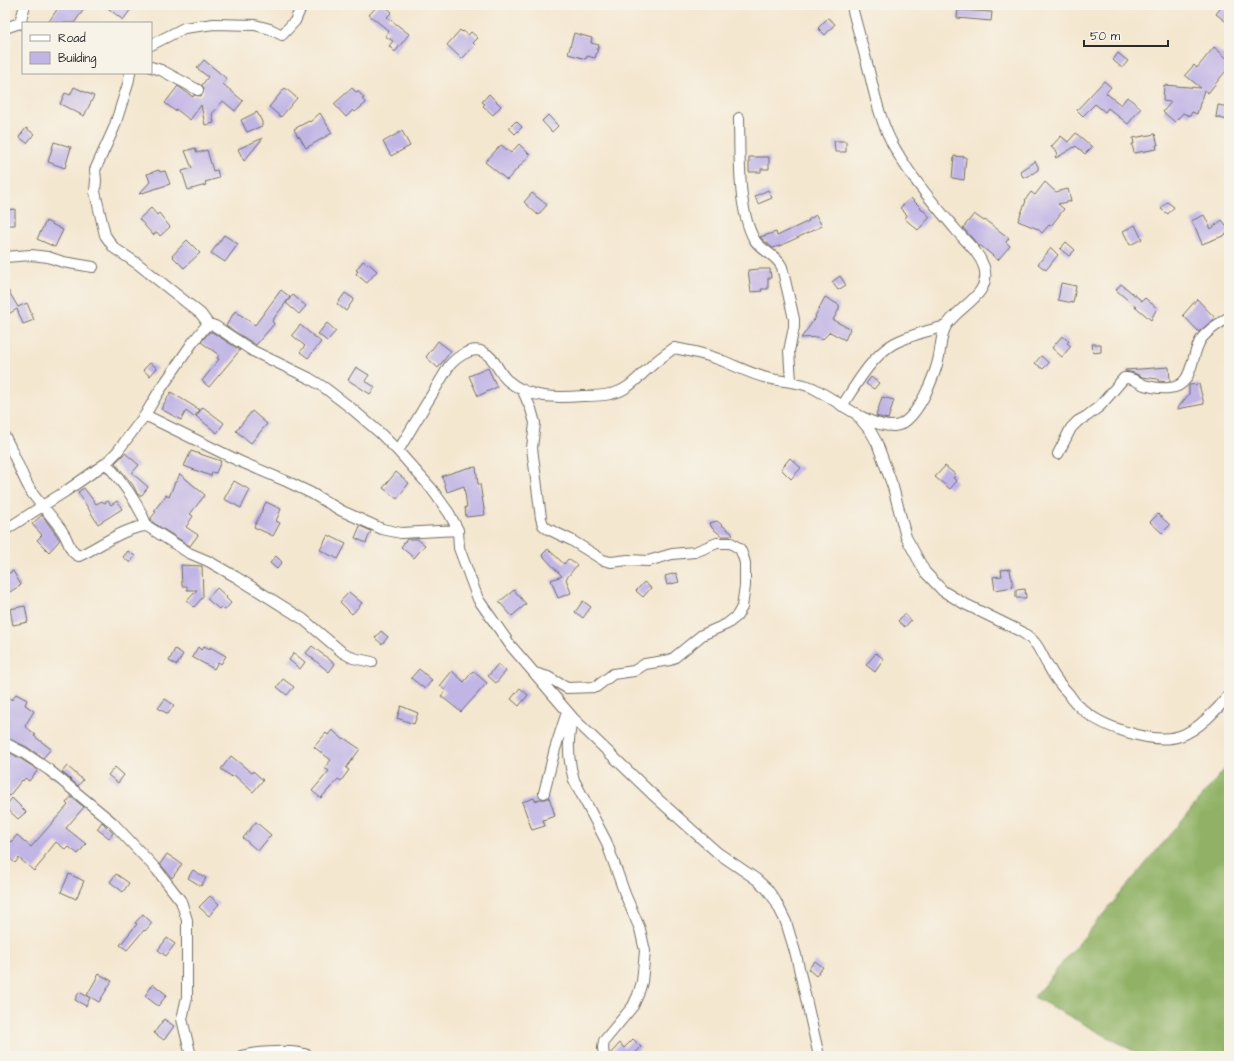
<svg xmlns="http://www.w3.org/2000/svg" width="1234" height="1061" font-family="'Architects Daughter',sans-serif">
<rect width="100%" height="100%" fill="#f7f3e8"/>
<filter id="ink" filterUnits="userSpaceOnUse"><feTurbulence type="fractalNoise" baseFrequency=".025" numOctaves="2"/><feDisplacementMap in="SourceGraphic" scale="8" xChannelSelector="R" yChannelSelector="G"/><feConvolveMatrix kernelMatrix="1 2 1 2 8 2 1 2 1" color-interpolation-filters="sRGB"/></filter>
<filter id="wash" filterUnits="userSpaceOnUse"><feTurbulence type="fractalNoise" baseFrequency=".012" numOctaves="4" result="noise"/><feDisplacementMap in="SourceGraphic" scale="16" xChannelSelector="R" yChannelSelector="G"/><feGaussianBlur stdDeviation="0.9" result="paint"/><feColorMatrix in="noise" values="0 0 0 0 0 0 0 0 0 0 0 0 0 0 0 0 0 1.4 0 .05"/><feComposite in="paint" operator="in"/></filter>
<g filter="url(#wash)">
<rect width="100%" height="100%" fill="#f4e7d0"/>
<path fill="#91b266" stroke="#5e6e48" d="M1229,764V1056H1143L1034,997Z"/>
<g id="blocks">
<path fill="#c1b5e6" d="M60,5H87L74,23H48Z
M104,5H134L123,20Z
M378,5H383L392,12L387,17L409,34L395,52L389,46L393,41L385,36L389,31L369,15Z
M1223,5H1229V24L1216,14Z
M958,10L992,12L991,21L957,18Z
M828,18L835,24L825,35L818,28Z
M460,30L462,32L463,31L468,35L471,32L478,38L473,43L475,45L462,59L447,45Z
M574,33L592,38L591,43L599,45L595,58L587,56L586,59L568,54Z
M1214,47L1229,60V67L1208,93L1204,90L1197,114L1192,112L1190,116L1183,113L1175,122L1163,112L1171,102L1163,101L1164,85L1201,88L1185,75L1194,65L1197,68Z
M1118,53L1128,61L1122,68L1113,60Z
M204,60L227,79L223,84L243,101L235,111L223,101L212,114L214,123L205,125L201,105L190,120L176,109L175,111L165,103L178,86L193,97L194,95L201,96L203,93L204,89L202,85L208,77L197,68Z
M1104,81L1111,87L1106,93L1121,105L1127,97L1141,108L1128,124L1108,108L1105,112L1095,104L1083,116L1077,110Z
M74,87L94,96L84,116L60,104L65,93L70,95Z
M285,88L297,98L281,117L269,107Z
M352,88L356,92L358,91L364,98L362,99L366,103L355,112L353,110L346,117L334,104Z
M489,94L501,106L493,115L483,106L485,104L482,102Z
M1218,105L1229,107L1227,120L1216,117Z
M257,112L262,122V126L247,132L241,120Z
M320,113L332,133L306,148L299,136L298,137L294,129L309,121L310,122Z
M548,115L558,126L552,132L542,121Z
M516,121L522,127L515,134L509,128Z
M26,128L34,134L27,143L19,137Z
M402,131L410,146L391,156L383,142Z
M1076,133L1092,147L1085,154L1076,146L1056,158L1055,157L1058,153L1051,147L1061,136L1068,142Z
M1155,134L1158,145H1156L1157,149L1134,153L1132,144H1134L1133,138Z
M263,138L244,161L238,149Z
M834,141H846V152H835Z
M54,142L71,147L65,168L48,162Z
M519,144L530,155L507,180L485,162L501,145L511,153Z
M195,148L197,153L207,150L213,171L217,170L219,178L205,182L206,185L188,190L182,171L192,168L185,151Z
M954,156L966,157L964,180L952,178Z
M749,157H769V169H761V172H749Z
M1035,161L1038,166V170L1027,177H1023L1020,171Z
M159,170L160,172L165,171L170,184L139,194L150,182L147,174Z
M1045,182L1056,192L1068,189L1071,201L1058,204L1064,209L1051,226L1049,225L1042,233L1038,229L1018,221L1026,201L1025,200L1031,192L1035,195Z
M768,190L772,198L758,204L755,196Z
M532,193L547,205L538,215L524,202Z
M911,198L930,217L918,230L905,219L907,215L900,208Z
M1167,202L1174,207L1168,214L1161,209Z
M151,208L157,215L159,213L170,227L160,236L157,232L153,235L139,219Z
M15,209V225H5V210Z
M974,214L984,221L985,220L1009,238L1006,242L1010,246L998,260L981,246H979L963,228Z
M816,215L822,226L782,245L773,248L760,237L776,232L777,236L809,221L808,220Z
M1204,215L1211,229L1222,220L1229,229V232L1223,236L1202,244L1196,229L1191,221Z
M46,221L63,230L55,247L37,239Z
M1135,225L1142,239L1130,245L1123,231Z
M224,235L238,244L225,262L211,253Z
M187,240L200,253L184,268L172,256Z
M1066,242L1075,250L1069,256L1060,249Z
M1051,248L1058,255L1046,270L1038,264Z
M363,261L367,264L368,263L377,271L367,283L356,274L358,271L356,270Z
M759,269H770L771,278H768V289H761L762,291L751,292L748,270Z
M840,276L846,285L838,290L832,282Z
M1061,283L1076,286L1073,303L1058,300Z
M1121,284L1142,301L1145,298L1157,308L1151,320L1116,290Z
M5,285L18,307L27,303L34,320L23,324L17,309L5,316Z
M281,290L290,297L272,321L274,324L256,345L226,326L235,311L255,325Z
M345,293L354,299L346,311L337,304Z
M293,295L306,306L299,314L286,303Z
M825,297L839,305V309L833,320L850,329L845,340L830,332L822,340L818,337L801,338L816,317L815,316Z
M1197,299L1215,318L1199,332L1183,315Z
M327,323L336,331L327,341L318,334Z
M300,325L321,342L308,358L300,352L305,346L292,335Z
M209,332H212L240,350L209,387L202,381L219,359L217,358L219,355L201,342Z
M1062,336L1069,341L1067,343L1071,346L1062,357L1052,348Z
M438,341L451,351L438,368L426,357Z
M1092,344H1101V352L1093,353Z
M1041,356L1049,363L1043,369L1035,363Z
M150,363L157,368L150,376L143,370Z
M356,367L369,375L365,381L375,387L370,394L348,380Z
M1169,367L1170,381L1168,382L1158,381V379L1142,377L1134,373L1125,371V370Z
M488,368L497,387L478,396L469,376Z
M871,377L879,383L874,389L866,384Z
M1199,384L1204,404L1177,409L1189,394V385Z
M171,392L177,396L200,410L194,417L186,411L181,420L161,409Z
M882,397L894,400L888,419L876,416Z
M203,407L224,423L217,433L196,416Z
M252,411L267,424L251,443L236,431Z
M191,451L221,461L216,473L212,472L211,476L184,466Z
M125,453L139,465L132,473L148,487L142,495H138L133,485L115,463Z
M790,458L801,468L791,479L781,469Z
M945,466L956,475L953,478L957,481L950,489L935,477Z
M476,467L478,484H480L485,515L466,517L465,507H467L464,486L447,492L442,476L467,468Z
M396,472L409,483L397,499L383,488Z
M180,474L205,495L190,514L193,516L186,527L198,535L190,546L152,522L151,518L156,512L154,511L166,495L169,497L175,482H176Z
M234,481L250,490L241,508L224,499Z
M84,488L96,504L102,501L104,503L108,501L111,505L117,501L122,509L98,524L78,492Z
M266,502L281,509L276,521L280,523L273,536L254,527Z
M1158,514L1170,525L1162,533L1150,522Z
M42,515L60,540L49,552L37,540L42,535L32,524Z
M717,521L733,534L731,536H722L712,528L710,523Z
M360,526L371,531L366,543L355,538Z
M328,535L346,544L338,559L320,550Z
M407,539H417L425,545L414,558L401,547Z
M548,549L564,564L568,559L577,565L566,579L571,593L558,598L551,580L562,576L542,555Z
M128,551L135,556L130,563L123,557Z
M276,556L282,562L277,569L270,563Z
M181,565L202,566L203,597L194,607L187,601L197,590H187V586H182Z
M1010,569L1013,587L995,590L993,577L1002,576L1001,570Z
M13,571L21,585L5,595V575Z
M676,573L679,582L667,585L665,576Z
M644,582L651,588L643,597L636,591Z
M217,588L227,597L226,598L231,603L225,610L221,607L219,609L207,599Z
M1025,589L1026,598H1016V590Z
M514,590L526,604L512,616L499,602Z
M349,592L362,603L352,614L340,602Z
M583,601L591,607L583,618L575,612Z
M25,606L28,622L13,625L10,609Z
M904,614L911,620L905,627L898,621Z
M381,631L388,637L382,644L375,638Z
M204,646L210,649V647L226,656L221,664L218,662L214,669L192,657L198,647L201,650Z
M312,646L335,664L329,672L306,653Z
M175,649L183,654L177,665L169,661Z
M294,653L305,662L300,669L289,660Z
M876,653L884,659L875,672L866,665Z
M498,664L506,671L496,683L488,676Z
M419,669L432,680L425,689L411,678Z
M452,671L464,682L473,671L487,683L461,712L441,696L446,691L440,686Z
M283,679L294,687L287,695L277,687Z
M520,688L528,695L519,706L511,699Z
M5,694L12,700L16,694L27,700L25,705L34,711L25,726L36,735L34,736L51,749L43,758L27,747L5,737Z
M165,699L174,705L168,714L158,708Z
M401,706L418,713L414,724L397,718Z
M332,730L343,739L344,738L360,749L346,768L349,770L341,781L338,779L321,798L312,791L329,771L324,768L331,760L314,747L326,733L328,735Z
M5,750L21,759L38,770L29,781L25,778L23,781L22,780L5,801Z
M231,756L252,773L253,771L263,780L253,792L234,775L232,777L221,769Z
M67,766L83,780L78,786L62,772Z
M115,767L124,775L118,783L108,775Z
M71,797L84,807L66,828L86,844L78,854L69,847L66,850L56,842L44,857L45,858L34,871L19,858L15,863L5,854V837L11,842L17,835L31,847L68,805L66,803Z
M549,797L555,816L543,820L545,826L532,830L522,802L534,798L535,801L541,799H545Z
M12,798L26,812L18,819L5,807Z
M102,822L113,833L109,838L97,829Z
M256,822L271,835L258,851L243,838Z
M167,854L182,864L172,878L160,864Z
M193,870L206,878L201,886L188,878Z
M69,874L84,881L76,899L61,892Z
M116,874L129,883L123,892L110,882Z
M210,896L219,904L209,916L199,907Z
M143,914L152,923L145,931L144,930L127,950L120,945L137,924L135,923Z
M167,938L175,944L166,956L158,950Z
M815,961L823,967L816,976L808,969Z
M99,974L112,981L99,1002L87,995Z
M153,984L167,995L158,1006L145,996Z
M79,992L90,998L86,1006L75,1000Z
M164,1019L174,1026L164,1040L154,1033Z
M633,1039L641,1047L633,1056H610V1054L620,1043L624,1048Z"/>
</g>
</g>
<g filter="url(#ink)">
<use href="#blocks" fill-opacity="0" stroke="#716d65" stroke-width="1"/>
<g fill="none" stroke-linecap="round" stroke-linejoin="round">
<g stroke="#716d65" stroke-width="12">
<path id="street" d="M20,23L25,5
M5,28L20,23L23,24
M151,45L184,28L214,24L255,25L270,29L282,35L295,21L302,5
M151,67L161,70L198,90
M130,73L128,84L114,128L95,170L96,180L95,192L105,235L114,248L138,264L201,314L209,325
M739,118C740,154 737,208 754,239C762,252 776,254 782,267L794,319V327L789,351L791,381
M5,257L31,255L48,257L63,262L93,267
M522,389L531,409L535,423L532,448L541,518L543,525L548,529L571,540L603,560L611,562L628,560L648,561L672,554L695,552L717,543H731L740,549L743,556L745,563V586L742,607L737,616L727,624L702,635L675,657L670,660L645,664L634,671L613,674L596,687L567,688L548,677L535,673
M842,406C855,386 872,356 893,344C909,335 928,331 946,326
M145,415L239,461L288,482L311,493L342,511L382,529L401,533L458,530
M857,415L871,432L877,443L893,487L906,537L925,572L943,591L963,603L1022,632C1041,645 1038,650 1049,667C1054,677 1061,686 1069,694C1072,699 1076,704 1081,708C1101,727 1154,745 1180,736C1198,730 1218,709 1229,695
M5,437C15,455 21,475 32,493C42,507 55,519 64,534C69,542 70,553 79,556C99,547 125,527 147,526L189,553L208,561L236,577L303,619L342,652L353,658L372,662
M398,451L449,366C456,358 471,346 483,352C495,357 498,372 507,380C529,399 556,398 583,396C592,396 601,396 610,394C628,391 637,378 650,367C657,360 666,354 674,348C691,351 707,354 723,361C738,367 751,374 767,378C782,382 798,381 813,388C835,399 868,427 894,426C916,425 936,374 939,356C941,346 941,337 945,328C955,307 993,296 984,267C979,252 966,242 956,230C935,205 913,180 897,152C881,126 875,96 868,67C863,48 858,29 853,11V5
M1058,454L1071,428L1078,421L1087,416L1100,406L1124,378C1132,377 1138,382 1144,385C1151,387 1162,389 1169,388C1195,387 1190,353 1202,338C1209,329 1220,323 1229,317
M106,463C123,483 137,501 147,526
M5,530L66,491L106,463L117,452L145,415L158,393L193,342L206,326L212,325L215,326L253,351L309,378L325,388L351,408L380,433L398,451L431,488L449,513L458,530L459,548L478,599L511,646L573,718L651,793L702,839L718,853L756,879L767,889L775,900L786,922L796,955L819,1056
M573,718C567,738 568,760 574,780L606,841L625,894L640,929L645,951L642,982L638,995L633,1006L604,1041L603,1048L604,1056
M5,743L24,753L49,770L112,822L157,870L181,901L187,920V997L182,1019L191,1056
M544,793L555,749L567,712
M241,1056C255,1052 297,1049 309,1056"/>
</g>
<use href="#street" stroke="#fff" stroke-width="10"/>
</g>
</g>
<rect width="1234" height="1061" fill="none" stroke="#f7f3e8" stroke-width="20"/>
<rect x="22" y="22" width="130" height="52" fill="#f7f3e8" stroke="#a5a39c"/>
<rect x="30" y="35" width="20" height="6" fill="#ffffff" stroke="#a5a39c"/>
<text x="58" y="42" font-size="12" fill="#2b2b2b">Road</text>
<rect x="30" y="52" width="20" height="12" fill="#c1b5e6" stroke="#a5a39c"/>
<text x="58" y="62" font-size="12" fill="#2b2b2b">Building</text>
<path d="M1084 40v6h84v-6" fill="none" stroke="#2b2b2b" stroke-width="2"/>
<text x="1090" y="40" font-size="12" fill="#2b2b2b" stroke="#f7f3e8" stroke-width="3" paint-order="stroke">50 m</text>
</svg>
